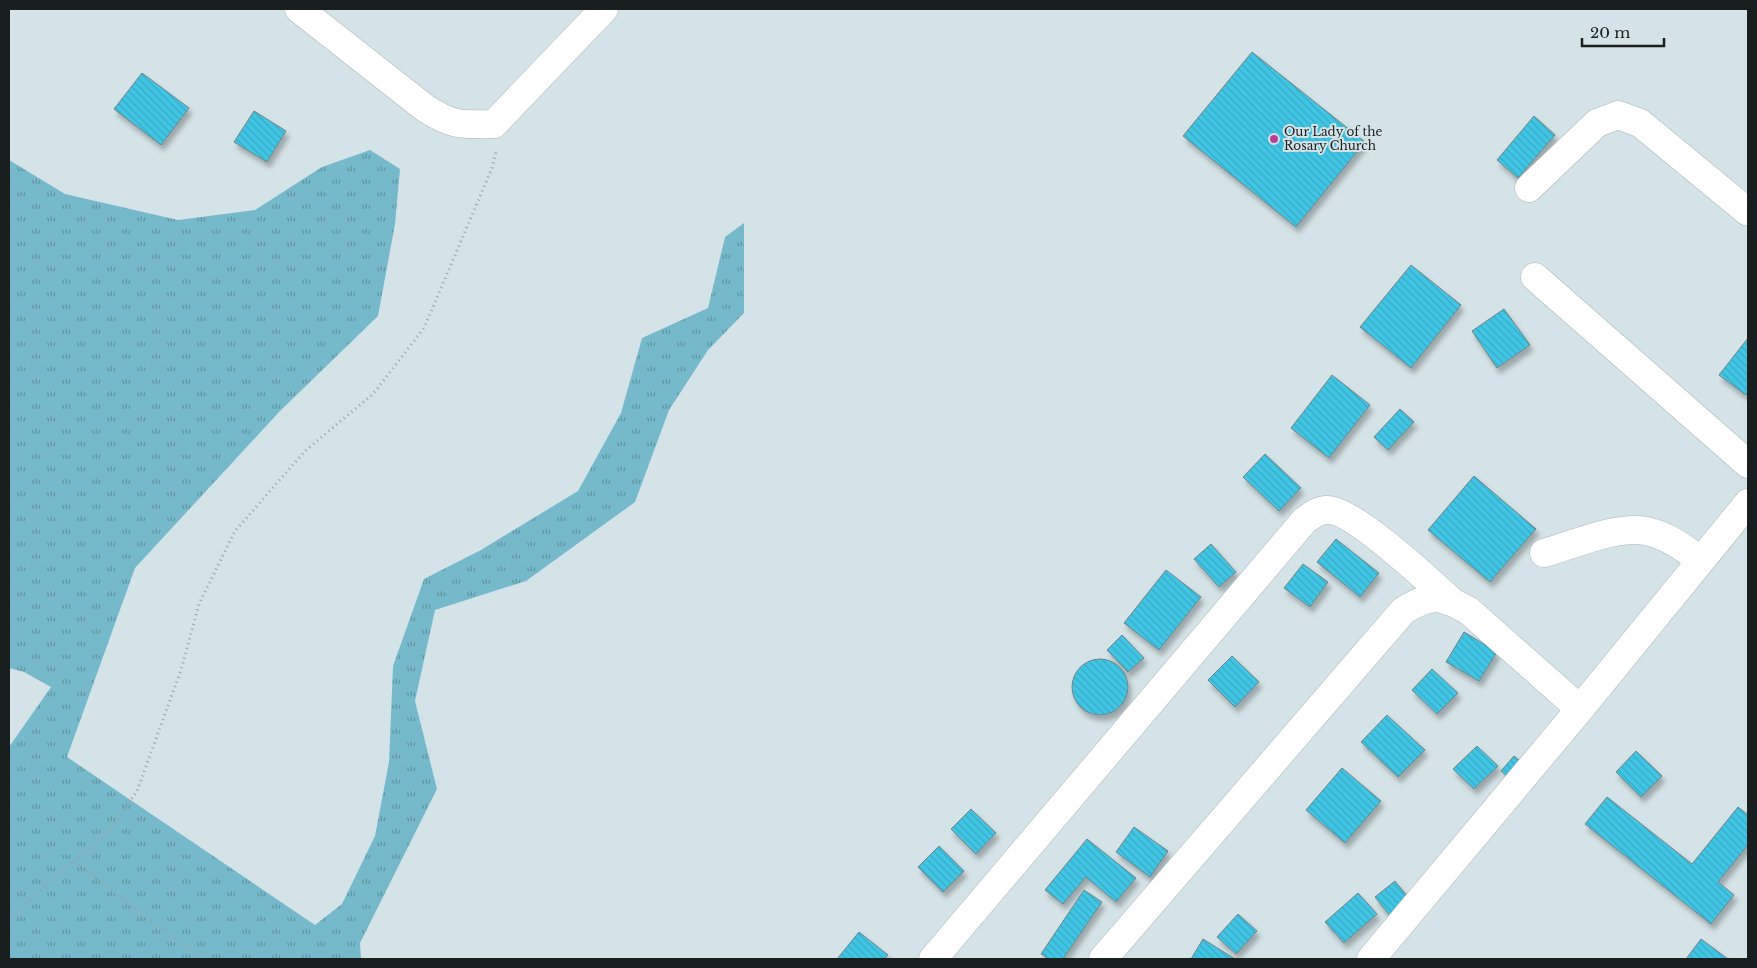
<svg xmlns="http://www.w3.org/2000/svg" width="1757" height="968" font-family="'Libre Baskerville',serif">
<defs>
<pattern id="grass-tufts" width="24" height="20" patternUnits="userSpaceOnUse" patternTransform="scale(1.25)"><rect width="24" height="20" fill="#76b9ca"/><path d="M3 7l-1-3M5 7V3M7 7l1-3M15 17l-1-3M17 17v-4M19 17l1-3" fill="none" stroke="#6096a3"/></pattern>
<pattern id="building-back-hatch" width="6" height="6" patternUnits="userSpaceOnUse" patternTransform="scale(1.25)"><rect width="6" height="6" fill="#3fc6e4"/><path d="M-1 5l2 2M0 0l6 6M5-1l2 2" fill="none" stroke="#37aac3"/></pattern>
<filter id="shadow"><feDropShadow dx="3" dy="5.5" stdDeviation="2.5" flood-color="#0004"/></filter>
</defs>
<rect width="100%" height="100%" fill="#d4e3e7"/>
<path fill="url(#grass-tufts)" d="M370,150L400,169L395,224L378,316L280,411L135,568L67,757L315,925L342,904L375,836L389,762L393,666L424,579L481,550L578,491L621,413L642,338L708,308L725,237L744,223V313L708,350L669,410L635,502L526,581L435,610L415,701L437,789L360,943L361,959H9V747L51,687L24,672L9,668V160L65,194L178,220L255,210L322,167Z"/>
<path fill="url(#building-back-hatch)" stroke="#748184" filter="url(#shadow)" d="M1252,52L1365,142L1296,227L1183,136Z
M142,73L189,108L161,145L114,109Z
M254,111L286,131L267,162L234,142Z
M1534,116L1555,135L1518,178L1497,160Z
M1411,265L1461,305L1411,368L1360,327Z
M1504,309L1530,345L1497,368L1472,331Z
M1748,338V392L1746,395L1719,375Z
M1332,375L1370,405L1329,458L1291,428Z
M1400,409L1414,422L1388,450L1374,437Z
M1265,454L1301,488L1279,511L1243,477Z
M1474,476L1536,529L1490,582L1428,530Z
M1336,539L1379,573L1360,597L1317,562Z
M1211,544L1236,572L1219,587L1194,559Z
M1303,564L1328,582L1310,607L1284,588Z
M1166,570L1201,597L1159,650L1124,623Z
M1464,632L1497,652L1479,681L1446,662Z
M1122,635L1144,658L1128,672L1107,650Z
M1232,656L1259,682L1235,707L1208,680Z
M1072 687a28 28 0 1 1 56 0a28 28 0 1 1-56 0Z
M1432,669L1458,693L1437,714L1412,690Z
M1387,715L1425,750L1398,777L1361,742Z
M1477,746L1498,766L1474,789L1453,769Z
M1636,751L1662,776L1641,797L1616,772Z
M1514,756L1524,764L1510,779L1501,771Z
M1342,768L1381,801L1345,843L1306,810Z
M1607,797L1692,864L1738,807L1748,815V845L1718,882L1734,895L1711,924L1585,824Z
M971,809L996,833L976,854L951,829Z
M1134,827L1168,851L1150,877L1116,852Z
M1087,839L1136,878L1116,902L1086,877L1063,904L1045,890Z
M939,846L964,871L943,892L918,867Z
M1395,881L1411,901L1391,917L1375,897Z
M1084,890L1102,902L1063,959H1049L1041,954Z
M1358,893L1377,914L1344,943L1325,922Z
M1238,914L1257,931L1236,954L1217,937Z
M859,932L888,955L884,959H837Z
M1203,939L1235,959H1191Z
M1701,939L1728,959H1686Z"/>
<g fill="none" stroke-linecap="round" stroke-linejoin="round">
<g stroke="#a9b7bb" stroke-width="29">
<path id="minor" d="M299,9L425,108C453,126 461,125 494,124L604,9
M1529,188L1597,123L1618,115L1640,123L1748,212
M1535,277L1748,464
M1544,553C1573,545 1617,525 1646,531C1667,535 1684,548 1700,560
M933,959L1304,521C1311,516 1319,509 1328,510C1353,510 1428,580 1449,599
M1103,959L1403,611C1431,593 1441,595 1469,611L1580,709
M1371,959L1580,709L1748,503"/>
</g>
<path stroke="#97a3a6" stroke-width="3" stroke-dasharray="1 4" stroke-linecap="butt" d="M75,862L201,959
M9,922L38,891L109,832L137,791L181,670L199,604L235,531L305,451L373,394L424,328L492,168L496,152"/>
<use href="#minor" stroke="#fff" stroke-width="28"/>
</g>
<circle fill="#b94195" stroke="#d4e3e7" stroke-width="2" cx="1274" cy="139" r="5"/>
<g text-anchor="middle" stroke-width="4" stroke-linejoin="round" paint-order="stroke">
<g font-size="12" fill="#191e1f" stroke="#d4e3e7" text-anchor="start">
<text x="1284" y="136">Our Lady of the<tspan x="1284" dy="14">Rosary Church</tspan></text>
</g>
</g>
<rect width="1757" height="968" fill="none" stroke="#191e1f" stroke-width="20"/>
<path d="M1582 38v8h82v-8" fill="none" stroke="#191e1f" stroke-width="2.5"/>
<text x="1590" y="38" font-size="15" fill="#191e1f" stroke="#d4e3e7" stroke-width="4" paint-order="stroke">20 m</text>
</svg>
